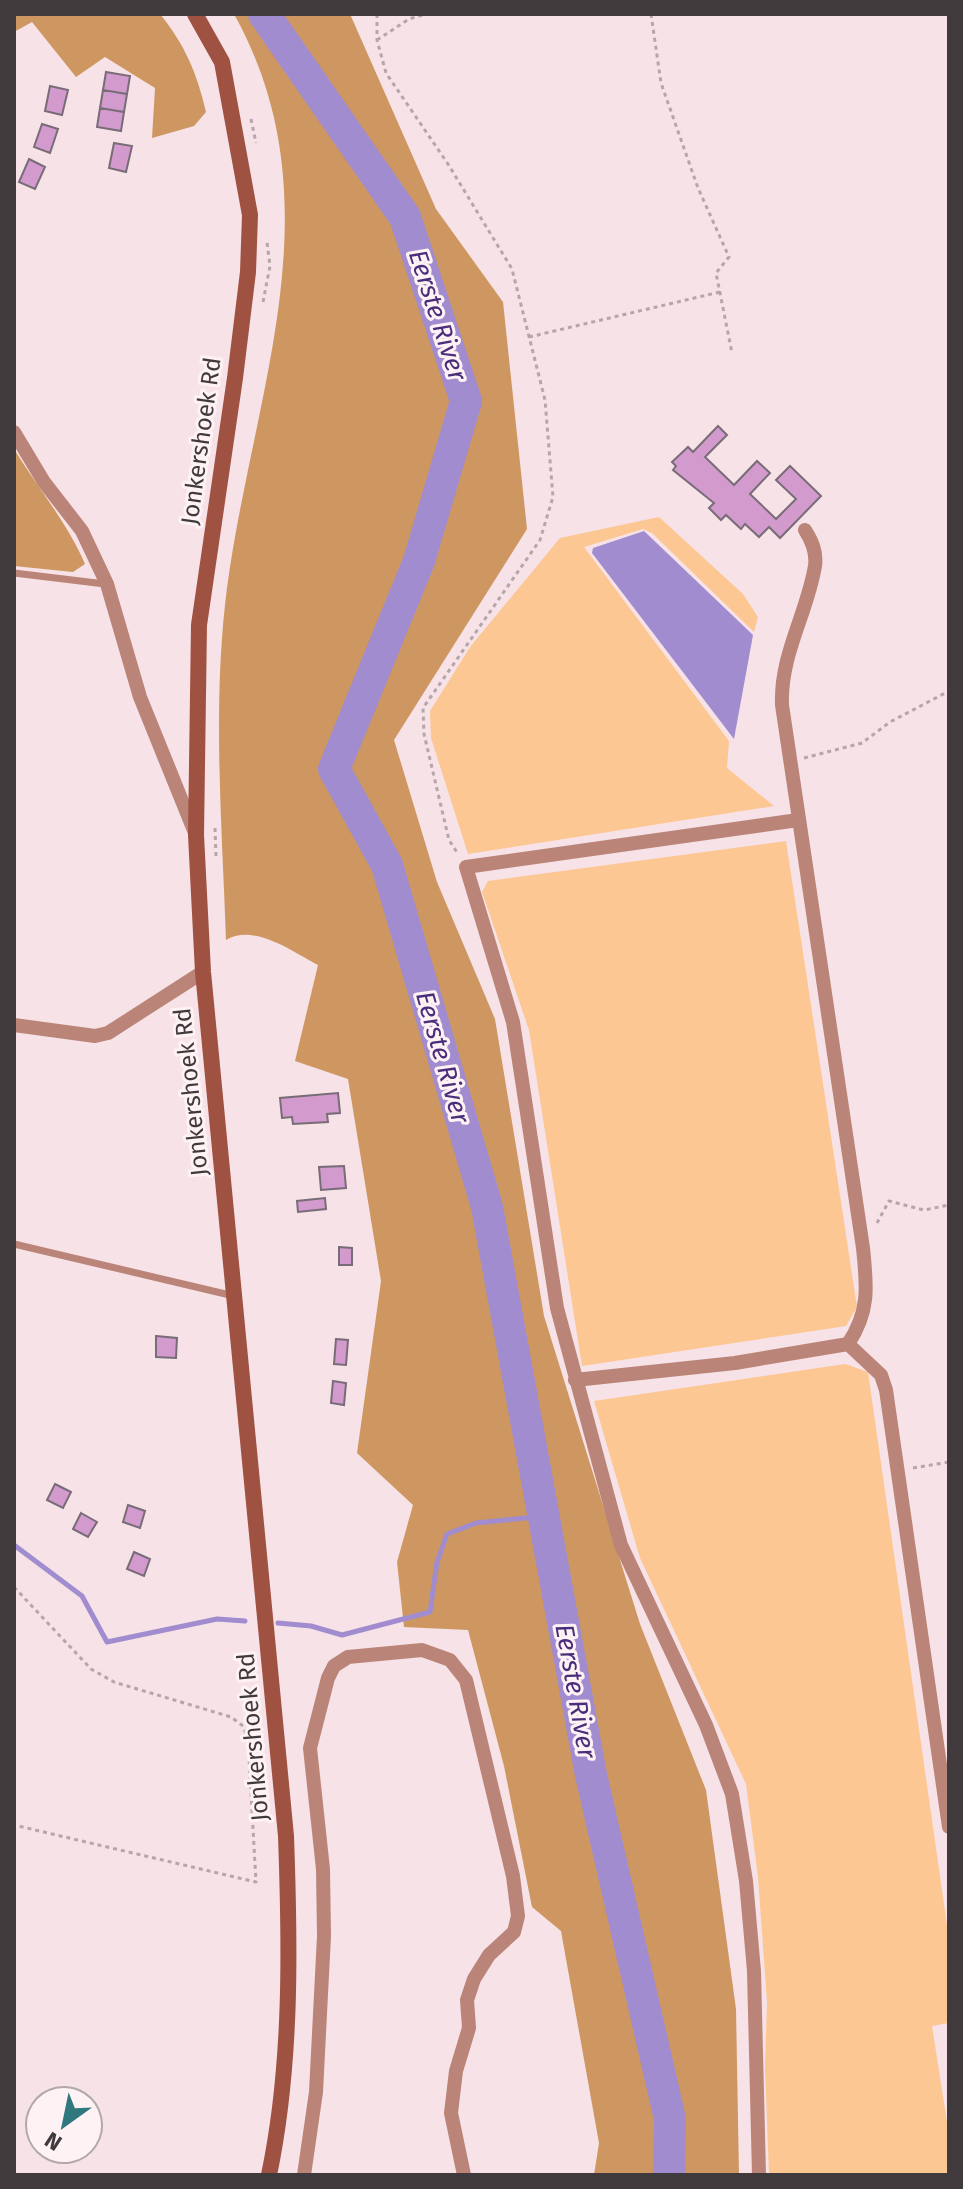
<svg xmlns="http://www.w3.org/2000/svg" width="963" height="2189" font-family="'Fira Sans',sans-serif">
<rect width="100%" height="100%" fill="#f6e2e7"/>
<path fill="#fdc793" d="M659,517L743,594L758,617L754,632L652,533L643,529L584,547L729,741L727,768L774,806L468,854L431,738L430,711L470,647L560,538Z
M786,841L857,1307L846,1326L582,1366L529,1030L482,892L488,881Z
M845,1364L868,1372L949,1939V2023L932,2026L949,2135V2175H769L765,2067L767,2002L758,1877L746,1784L640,1558L594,1401Z"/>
<path fill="#ce9761" d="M14,14H160C185,45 197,73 206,112L194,126L152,138L155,88L105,57L76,77L32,22L14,32Z
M234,14H350L436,209L503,302L527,529L394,740L437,882L495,1019L544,1316L640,1624L706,1790L736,2009L739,2175H594L599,2143L561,1931L532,1907L504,1766L468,1630L404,1627L397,1562L413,1505L357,1453L381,1281L348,1079L295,1061L318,965C293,952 254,923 226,940C222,824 212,704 227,588C253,392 339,203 234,14Z
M14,449C37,487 67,522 85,564L73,572L14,566Z"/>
<path fill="#a08cce" d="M644,531L753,635L734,739L592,553L593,548Z"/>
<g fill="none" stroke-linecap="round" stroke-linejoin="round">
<path stroke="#a08cce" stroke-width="5" d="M14,1545L82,1596L107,1642L217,1619L245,1621
M278,1623L311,1626L342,1635L430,1612L437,1562L447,1534L476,1523L544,1516"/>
<path stroke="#a08cce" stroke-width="32" d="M264,14L405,217L466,401L419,561L334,769L387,865L487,1207L591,1775L670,2119L669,2175"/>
</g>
<path fill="#d39ace" stroke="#786c77" stroke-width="2" d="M106,72L130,76L127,94L103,90Z
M50,86L68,90L62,115L45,111Z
M103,90L127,94L124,112L100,108Z
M100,108L124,112L121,131L97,127Z
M42,124L58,129L50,153L34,147Z
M114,143L132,146L126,172L109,168Z
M29,159L45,167L35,189L19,182Z
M718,426L727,435L705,457L734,485L757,461L770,473L750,494L776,519L796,499L776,480L790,466L821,496L780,538L769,527L759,537L745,524L741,529L726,515L721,520L709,508L714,503L673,470L676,466L672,462L688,447L693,452Z
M338,1093L340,1113L327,1114L328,1122L293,1124L292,1117L282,1118L280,1098Z
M344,1166L346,1188L321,1190L319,1167Z
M325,1198L326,1209L298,1212L297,1201Z
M339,1247L352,1248V1265H339Z
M156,1336L177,1338L176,1358L156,1357Z
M336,1339L348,1340L346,1365L334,1364Z
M333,1381L346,1383L344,1405L331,1403Z
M55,1484L71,1492L63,1508L47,1500Z
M128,1505L145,1511L140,1528L123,1522Z
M81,1513L97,1522L88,1537L73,1529Z
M134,1552L150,1559L144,1576L127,1569Z"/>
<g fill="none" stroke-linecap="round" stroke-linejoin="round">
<path stroke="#b5a6aa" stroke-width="3" stroke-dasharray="4 4" stroke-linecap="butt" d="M377,14V40L386,73L448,164L512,269L545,400L553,497L540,540L423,708L424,734L449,840L458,854
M651,14L661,83L698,188L729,257L716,273L732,353
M377,40L409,19L426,14
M251,119L256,143
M263,302L270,266L267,242
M529,337L720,292
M804,758L862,743L890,722L949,691
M215,828L216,857
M877,1223L889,1201L924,1210L949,1205
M913,1468L949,1462
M14,1587L91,1669L114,1682L231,1717L243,1726L248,1739L256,1882L14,1825"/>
<path stroke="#bb8478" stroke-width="7" d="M14,573L105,584
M14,1244L234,1296"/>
<path stroke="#bb8478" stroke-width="14" d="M14,432L44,482L82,531L107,584L140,697L195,833
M14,1025L95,1036L108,1033L203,972
M848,1344L881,1375L886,1390L949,1827
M575,1380L735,1363L848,1344C870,1311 867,1286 863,1248L782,705C780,655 807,614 815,566C817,552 812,541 805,530
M304,2175L316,2092L324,1936L323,1869L310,1748L328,1678L334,1666L348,1657L422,1650L450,1660L466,1680L513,1876L518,1916L514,1932L489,1955L474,1979L467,2000L469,2028L456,2071L451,2113L464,2175
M759,2175L754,1971L746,1881L732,1794L706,1725L621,1545L557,1308L513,1022L466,867L798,820"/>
<path stroke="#a05242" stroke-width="16" d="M195,14L222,62L250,215L248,272L235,378L199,625L196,835L203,972L286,1836C290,1947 292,2065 269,2175"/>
</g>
<g text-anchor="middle" stroke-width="6" stroke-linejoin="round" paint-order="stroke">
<g font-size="24" fill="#413a3c" stroke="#fef2f4">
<text transform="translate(201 441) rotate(-82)" y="8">Jonkershoek Rd</text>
<text transform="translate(191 1092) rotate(-96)" y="8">Jonkershoek Rd</text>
<text transform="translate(253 1737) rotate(-95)" y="8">Jonkershoek Rd</text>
</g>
<g font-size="26" font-style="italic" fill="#4b2e7b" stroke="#fef2f4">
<text transform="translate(438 315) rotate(72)" y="9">Eerste River</text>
<text transform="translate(443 1057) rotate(74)" y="9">Eerste River</text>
<text transform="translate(576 1691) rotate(80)" y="9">Eerste River</text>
</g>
</g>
<rect width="963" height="2189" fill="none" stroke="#413a3c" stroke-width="32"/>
<g transform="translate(64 2125) rotate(213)"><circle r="38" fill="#fef2f4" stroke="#b2a8aa" stroke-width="2"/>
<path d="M0-6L14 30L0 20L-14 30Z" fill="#2f787e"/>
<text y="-12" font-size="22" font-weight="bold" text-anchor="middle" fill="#413a3c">N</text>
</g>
</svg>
